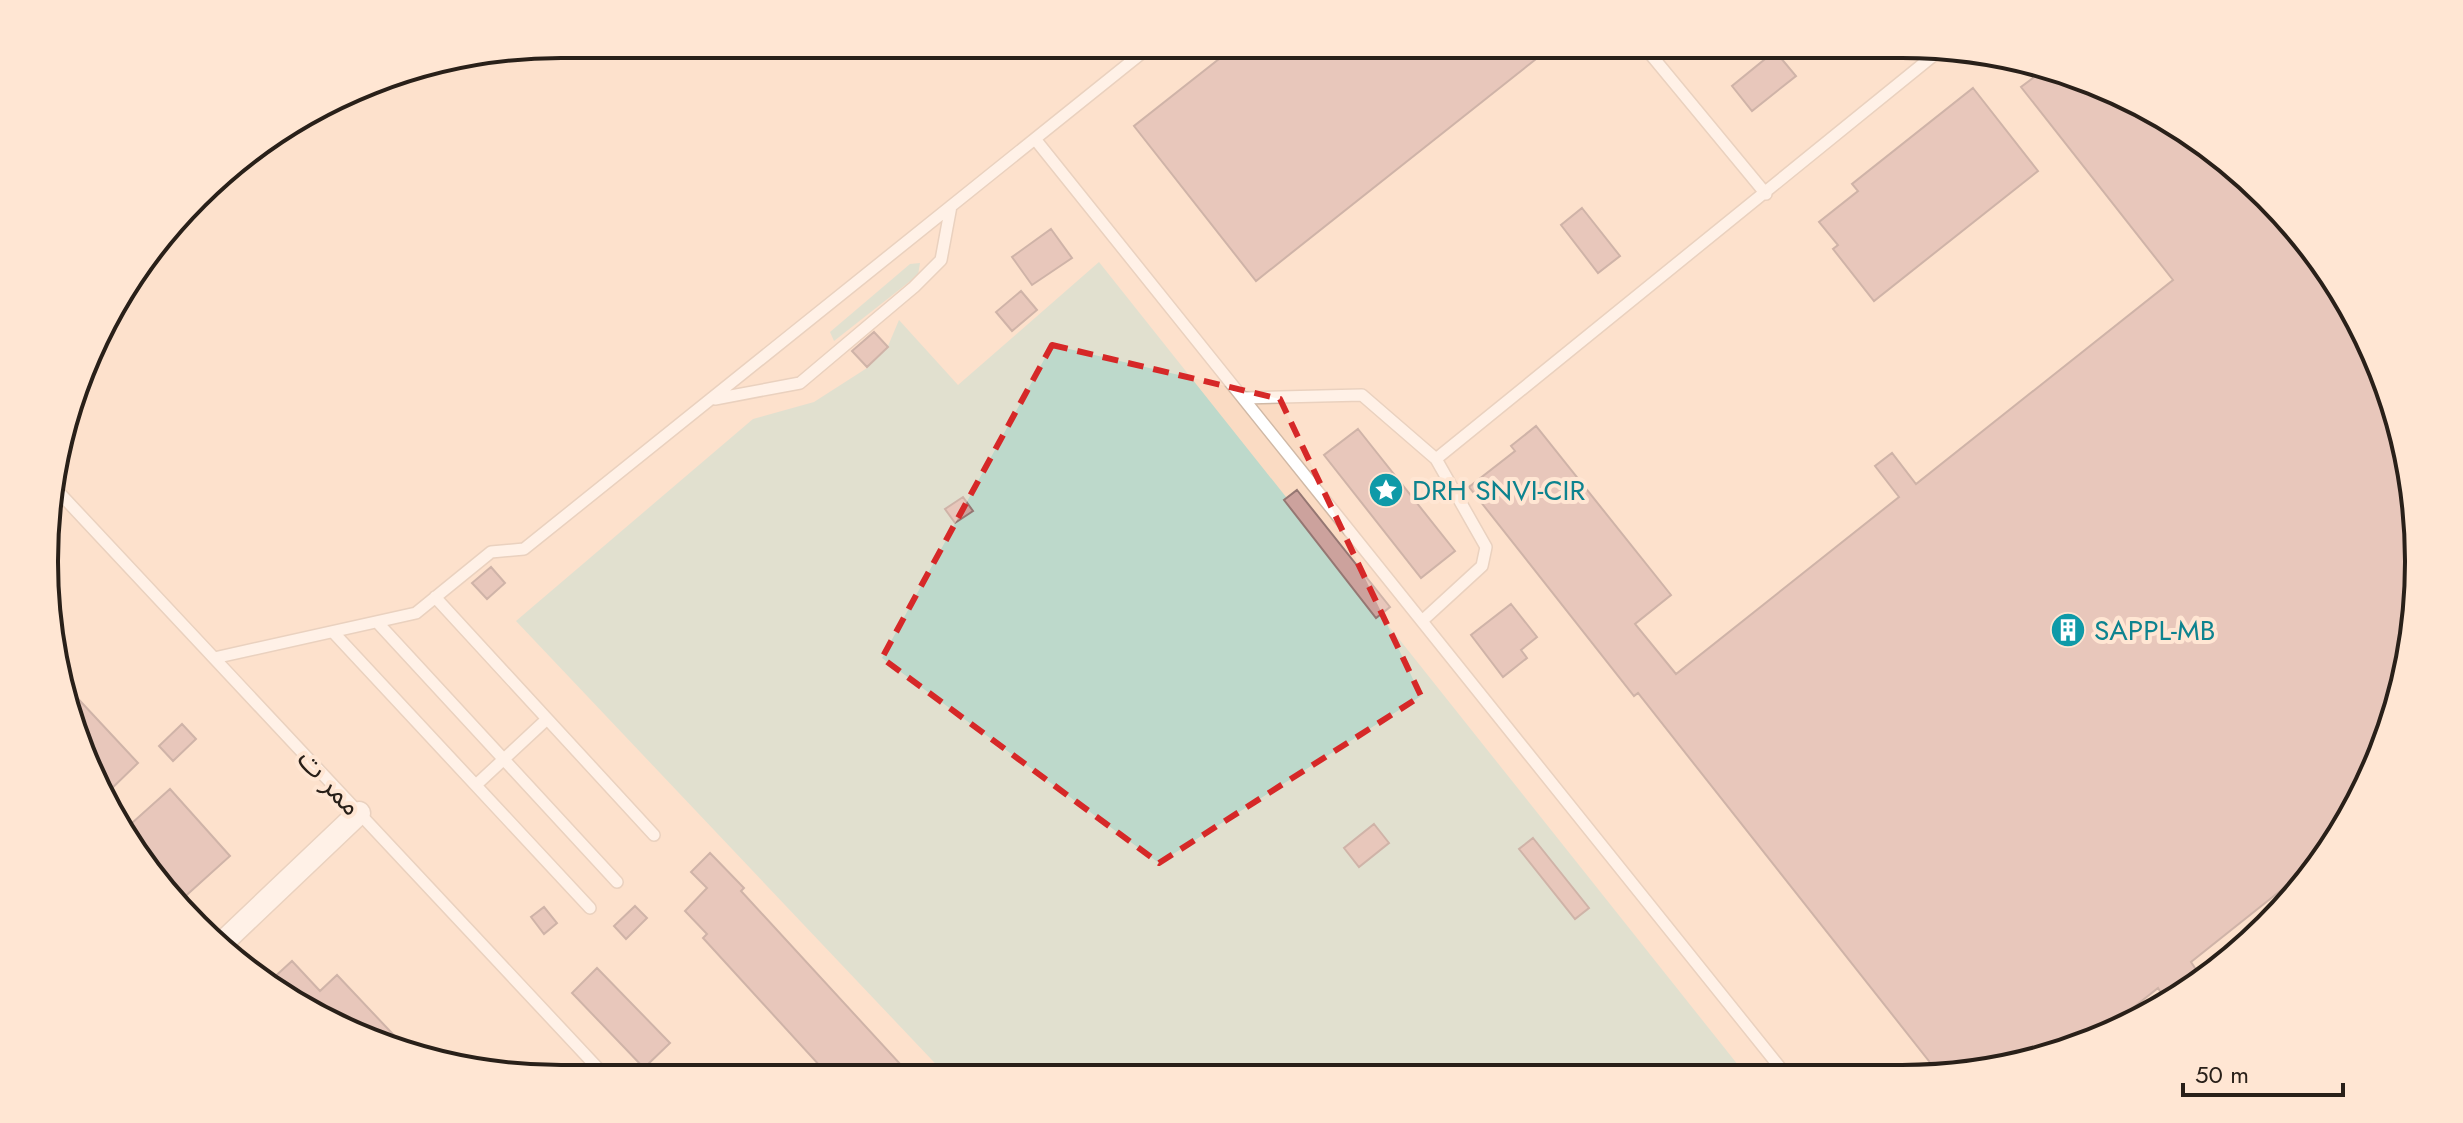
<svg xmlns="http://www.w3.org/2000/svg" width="2463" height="1123" font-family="Jost,'Noto Sans Arabic',sans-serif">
<rect width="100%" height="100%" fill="#ffe6d3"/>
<path fill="#fadbc3" d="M562,44H1902L2099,83L2267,195L2379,363L2419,561L2380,759L2312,876L2217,972L2100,1039L1969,1075L561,1079L364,1040L220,950L113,820L48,630L54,461L114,302L221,172L395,72Z"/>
<path fill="#bdd9cb" d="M1099,262L1746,1075L949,1078L516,621L753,419L814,402L867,368L888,346L899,320L958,385Z
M920,263L918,275L834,341L830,332L910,264Z"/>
<path fill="#cca29d" stroke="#957773" stroke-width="2" d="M1238,44H1555L1256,281L1134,126Z
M1775,51L1796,76L1752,111L1732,86Z
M2041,72L2099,83L2267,195L2379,363L2419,561L2380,759L2323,857L2191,962L2203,980L2166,1001L2158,988L2090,1042L1970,1074L1940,1075L1638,693L1634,696L1469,487L1515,451L1511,446L1536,426L1671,595L1635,624L1676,674L1899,497L1875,466L1892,453L1916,484L2173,280L2021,87Z
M1973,88L2038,171L1874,301L1833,249L1838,245L1819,222L1858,191L1852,184Z
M1582,208L1620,256L1598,273L1561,225Z
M1051,229L1072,258L1032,285L1012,257Z
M1021,291L1037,310L1012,331L996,312Z
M874,332L888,347L867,367L852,351Z
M1358,429L1455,551L1421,578L1324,455Z
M1297,490L1390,607L1376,618L1284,500Z
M963,497L973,511L955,523L945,509Z
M491,567L505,583L487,599L472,583Z
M1511,604L1537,637L1521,650L1527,658L1503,677L1471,635Z
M69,689L138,763L105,795L78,718Z
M182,724L196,739L173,761L159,746Z
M170,789L230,856L180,901L123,831Z
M1374,824L1389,843L1359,867L1344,848Z
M1533,838L1589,908L1575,919L1519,849Z
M710,853L744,888L741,891L913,1078H831L703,938L707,934L685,911L707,888L691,872Z
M635,906L647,918L626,939L614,926Z
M544,907L557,923L544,934L531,917Z
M292,961L320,991L337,975L406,1048L364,1040L270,981Z
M597,968L670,1043L644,1068L572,993Z"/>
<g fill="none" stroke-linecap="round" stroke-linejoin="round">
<g stroke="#d0b9a6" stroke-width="14">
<path id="service" d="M1642,44L1766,194
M1035,139L1786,1075
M1243,398L1362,395L1436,459L1939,51
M715,399L800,383L914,287L941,260L951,206
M53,486L608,1079
M435,597L654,835
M1422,621L1482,566L1486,547L1436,459
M377,622L617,882
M333,632L590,908
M214,658L416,613L491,552L524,549L1153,44
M476,785L547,719"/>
</g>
<g stroke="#d0b9a6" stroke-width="25">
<path id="minor" d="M218,947L359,813"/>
</g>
<use href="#service" stroke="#fff" stroke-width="11"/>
<use href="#minor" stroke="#fff" stroke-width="22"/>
</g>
<path d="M0 0H2463V1123H0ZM1052,345L1280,399L1421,696L1159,863L882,658Z" fill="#ffe6d3" fill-opacity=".55" fill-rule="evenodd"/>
<path fill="none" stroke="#d62828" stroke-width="6" stroke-dasharray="16 10" stroke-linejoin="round" d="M1052,345L1280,399L1421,696L1159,863L882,658Z"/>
<defs>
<g id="sight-disc" transform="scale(1.8)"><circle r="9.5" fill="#0f9aa8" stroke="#ffe6d3"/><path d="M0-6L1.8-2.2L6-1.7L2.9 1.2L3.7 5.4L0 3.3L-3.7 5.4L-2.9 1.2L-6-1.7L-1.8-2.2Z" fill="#fff"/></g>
<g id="building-disc" transform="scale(1.8)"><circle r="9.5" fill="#0f9aa8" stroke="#ffe6d3"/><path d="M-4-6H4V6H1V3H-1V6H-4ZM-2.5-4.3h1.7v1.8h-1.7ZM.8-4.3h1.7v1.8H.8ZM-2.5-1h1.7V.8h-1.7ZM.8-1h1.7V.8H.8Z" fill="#fff"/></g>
</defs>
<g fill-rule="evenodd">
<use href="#sight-disc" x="1386" y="490"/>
<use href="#building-disc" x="2068" y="630"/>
</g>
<g text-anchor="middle" stroke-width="8" stroke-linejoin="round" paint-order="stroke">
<g font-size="28" fill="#0d838f" stroke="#ffe6d3" text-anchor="start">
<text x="1412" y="500">DRH SNVI-CIR</text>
<text x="2094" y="640">SAPPL-MB</text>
</g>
<g font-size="28" fill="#292019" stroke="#ffe6d3">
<text transform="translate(330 782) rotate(47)" y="10">ممر ت</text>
</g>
</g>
<path d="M0 0H2463V1123H0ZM561 58H1902A503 503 0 0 1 2405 561V562A503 503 0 0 1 1902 1065H561A503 503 0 0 1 58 562V561A503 503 0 0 1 561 58Z" fill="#ffe6d3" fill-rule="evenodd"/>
<path fill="none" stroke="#292019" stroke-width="4" d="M561 58H1902A503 503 0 0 1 2405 561V562A503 503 0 0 1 1902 1065H561A503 503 0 0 1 58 562V561A503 503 0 0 1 561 58Z"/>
<path d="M2183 1083v12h160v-12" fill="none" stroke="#292019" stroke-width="4"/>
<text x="2195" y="1083" font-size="24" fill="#292019" stroke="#ffe6d3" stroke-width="6" paint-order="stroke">50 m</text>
</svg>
